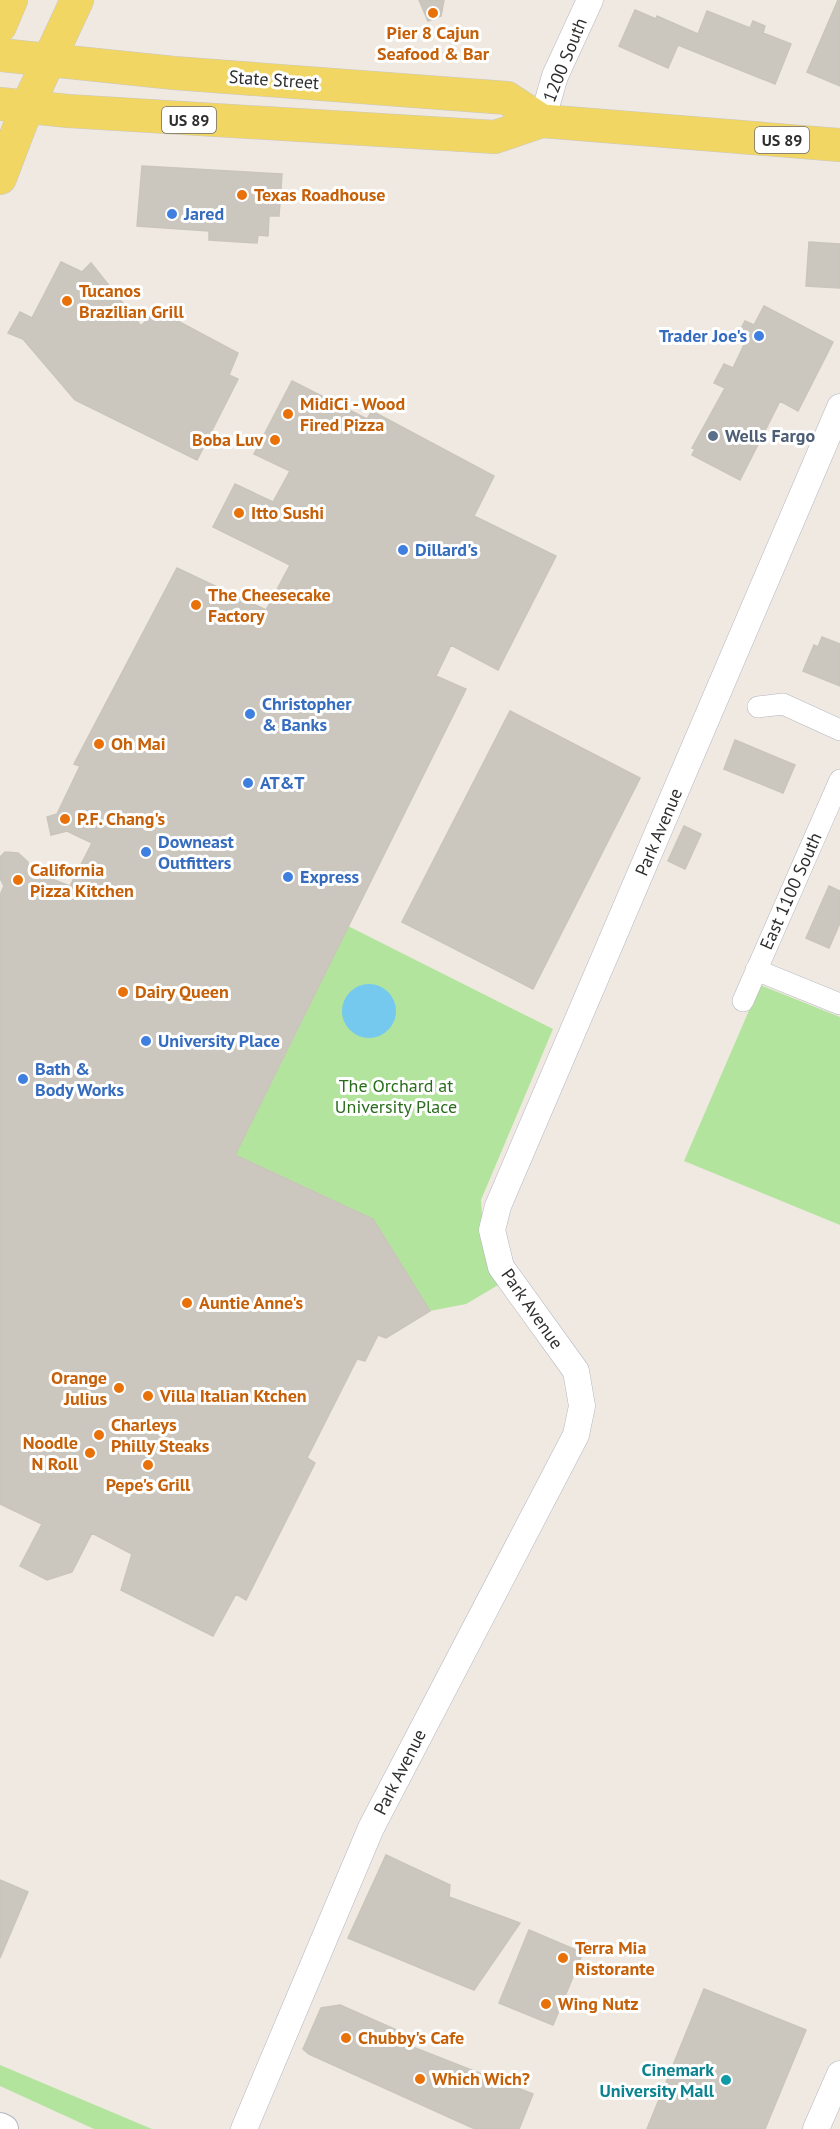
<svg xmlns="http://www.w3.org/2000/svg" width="840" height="2129" font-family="'PT Sans',sans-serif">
<rect width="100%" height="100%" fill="#efe9e1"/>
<path fill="#b3e49e" d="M348,926L553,1029L481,1200L484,1244L500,1284L466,1304L430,1311L235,1155Z
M760,985L840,1017V1225L684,1161Z
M0,2065L152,2129H94L0,2086Z"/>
<path fill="#75c9ef" d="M342 1011a27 27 0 1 1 54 0a27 27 0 1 1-54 0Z"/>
<path fill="#cbc7bf" stroke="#cac5ba" stroke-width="1.5" d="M419,0H444L441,16L428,21Z
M838,0H840V86L807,72Z
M635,10L656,19L657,16L698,34L707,11L750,28L753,21L765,26L763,33L791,44L775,84L678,45L668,68L619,46Z
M142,166L282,174L279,216H269L268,236L258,235L257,243L209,240V231L137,226Z
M809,242L840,244V288L806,286Z
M61,262L82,272L91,263L141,326L157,310L238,353L229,375L238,379L197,460L75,400L23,339L8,333L20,312L32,318Z
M764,306L833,342L798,411L780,401L740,480L692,455L695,449L692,448L725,388L714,383L724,364L733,368L744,345L735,340L745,321L754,325Z
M292,381L367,419L372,411L494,476L474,516L556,556L498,670L451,645L436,676L466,689L235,1155L373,1219L430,1311L386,1338L378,1335L365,1361L357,1359L307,1458L315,1463L246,1600L236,1594L213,1636L121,1590L132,1554L92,1533L72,1572L47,1580L20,1566L42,1524L0,1504V895L4,886L0,878V857L5,852L18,853L28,862V870L70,886L92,843L67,831L51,835L47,817L57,814L80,766L74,764L177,568L266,610L290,565L213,527L235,484L273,502L290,471L254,454Z
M822,637L840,644V686L803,671L814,645L818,647Z
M510,711L640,778L533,989L402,922Z
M735,740L795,765L783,793L724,769Z
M684,826L701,834L685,869L668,861Z
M829,886L840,891V923L829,948L806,938Z
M386,1855L450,1885L449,1897L520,1923L474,1990L348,1938Z
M0,1880L28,1892L0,1958Z
M529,1930L583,1953L553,2025L499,2003Z
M704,1989L806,2030L765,2129H647Z
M340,2005L408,2035L405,2044L533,2094L519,2129H475L309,2054L303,2049L321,2008Z"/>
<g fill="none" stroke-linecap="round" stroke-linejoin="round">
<g stroke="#b4b6c1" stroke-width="22">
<path id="minor" d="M758,707L783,704L840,730
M756,970L840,1004
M743,1001L840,780"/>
</g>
<g stroke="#b4b6c1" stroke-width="27">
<path id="tertiary" d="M542,121L555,76L590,0
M244,2129L371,1828L576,1435L582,1406L576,1371L501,1267L492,1230L498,1206L840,407
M816,2129L840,2074"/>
</g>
<g stroke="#b4b6c1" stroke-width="30">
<path id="secondary" d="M0,2127L4,2129"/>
</g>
<g stroke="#c9c9c9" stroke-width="34">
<path id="primary" d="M0,26L11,0
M0,55L174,73L507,98L542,121
M0,104L68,111L495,137L542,121L840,145
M0,178L27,107L77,0"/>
</g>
<use href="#minor" stroke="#fff" stroke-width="21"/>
<use href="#tertiary" stroke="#fff" stroke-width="26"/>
<use href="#secondary" stroke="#fff" stroke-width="28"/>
<use href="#primary" stroke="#f1d664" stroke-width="33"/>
</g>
<g fill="#e8710a" stroke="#fff" stroke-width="2">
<circle cx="433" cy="13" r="6"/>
<circle cx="242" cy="195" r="6"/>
<circle cx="67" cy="301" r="6"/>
<circle cx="288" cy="414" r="6"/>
<circle cx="275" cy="440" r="6"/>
<circle cx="239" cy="513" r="6"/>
<circle cx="196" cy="605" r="6"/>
<circle cx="99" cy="744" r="6"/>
<circle cx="65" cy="819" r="6"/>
<circle cx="18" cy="880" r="6"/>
<circle cx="123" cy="992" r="6"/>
<circle cx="187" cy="1303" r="6"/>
<circle cx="119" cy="1388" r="6"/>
<circle cx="148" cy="1396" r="6"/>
<circle cx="99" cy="1435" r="6"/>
<circle cx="90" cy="1453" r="6"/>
<circle cx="148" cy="1465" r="6"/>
<circle cx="563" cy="1958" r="6"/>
<circle cx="546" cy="2004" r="6"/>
<circle cx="346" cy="2038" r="6"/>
<circle cx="420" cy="2079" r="6"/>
</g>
<g fill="#3f7fe0" stroke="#fff" stroke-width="2">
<circle cx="172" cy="214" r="6"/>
<circle cx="759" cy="336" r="6"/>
<circle cx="403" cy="550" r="6"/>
<circle cx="250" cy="714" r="6"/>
<circle cx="248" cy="783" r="6"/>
<circle cx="146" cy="852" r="6"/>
<circle cx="288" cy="877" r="6"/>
<circle cx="146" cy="1041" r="6"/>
<circle cx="23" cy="1079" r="6"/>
</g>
<circle fill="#5c6f8a" stroke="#fff" stroke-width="2" cx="713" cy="436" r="6"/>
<circle fill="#0f9aa8" stroke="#fff" stroke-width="2" cx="726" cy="2080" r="6"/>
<g text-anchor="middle" stroke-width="6" stroke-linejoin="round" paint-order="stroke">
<g fill="#fff" stroke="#6d6d6d" stroke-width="1.5">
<rect x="162" y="107" width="54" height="26" rx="4.5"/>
<rect x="755" y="127" width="54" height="26" rx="4.5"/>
</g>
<g font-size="16" font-weight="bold" fill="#2e2e2e">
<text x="189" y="126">US 89</text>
<text x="782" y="146">US 89</text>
</g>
<g font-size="18" font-weight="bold" fill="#c56008" stroke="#fff" text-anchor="start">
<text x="433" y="39" text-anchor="middle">Pier 8 Cajun<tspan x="433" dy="21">Seafood &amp; Bar</tspan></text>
<text x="254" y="201">Texas Roadhouse</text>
<text x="79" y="297">Tucanos<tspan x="79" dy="21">Brazilian Grill</tspan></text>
<text x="300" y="410">MidiCi - Wood<tspan x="300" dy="21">Fired Pizza</tspan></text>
<text x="263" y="446" text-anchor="end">Boba Luv</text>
<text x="251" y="519">Itto Sushi</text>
<text x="208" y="601">The Cheesecake<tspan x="208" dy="21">Factory</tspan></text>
<text x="111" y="750">Oh Mai</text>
<text x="77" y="825">P.F. Chang's</text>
<text x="30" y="876">California<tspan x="30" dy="21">Pizza Kitchen</tspan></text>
<text x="135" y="998">Dairy Queen</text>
<text x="199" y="1309">Auntie Anne's</text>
<text x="107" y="1384" text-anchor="end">Orange<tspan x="107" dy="21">Julius</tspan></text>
<text x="160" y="1402">Villa Italian Ktchen</text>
<text x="111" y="1431">Charleys<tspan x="111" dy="21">Philly Steaks</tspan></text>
<text x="78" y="1449" text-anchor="end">Noodle<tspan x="78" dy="21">N Roll</tspan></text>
<text x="148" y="1491" text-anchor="middle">Pepe's Grill</text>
<text x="575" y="1954">Terra Mia<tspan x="575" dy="21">Ristorante</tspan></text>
<text x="558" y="2010">Wing Nutz</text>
<text x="358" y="2044">Chubby's Cafe</text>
<text x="432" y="2085">Which Wich?</text>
</g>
<g font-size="18" fill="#2e2e2e" stroke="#fff">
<text transform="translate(565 60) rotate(-68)" y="6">1200 South</text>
<text transform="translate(274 80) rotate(4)" y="6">State Street</text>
<text transform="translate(659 832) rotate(-67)" y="6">Park Avenue</text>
<text transform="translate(791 891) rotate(-66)" y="6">East 1100 South</text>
<text transform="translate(532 1309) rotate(55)" y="6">Park Avenue</text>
<text transform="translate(400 1772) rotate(-63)" y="6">Park Avenue</text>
</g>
<g font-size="18" font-weight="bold" fill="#366cbe" stroke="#fff" text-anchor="start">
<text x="184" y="220">Jared</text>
<text x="747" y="342" text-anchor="end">Trader Joe's</text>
<text x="415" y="556">Dillard's</text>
<text x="262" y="710">Christopher<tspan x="262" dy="21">&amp; Banks</tspan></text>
<text x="260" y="789">AT&amp;T</text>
<text x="158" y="848">Downeast<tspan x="158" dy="21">Outfitters</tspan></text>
<text x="300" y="883">Express</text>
<text x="158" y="1047">University Place</text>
<text x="35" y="1075">Bath &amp;<tspan x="35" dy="21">Body Works</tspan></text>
</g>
<g font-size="18" font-weight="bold" fill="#4e5e75" stroke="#fff" text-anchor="start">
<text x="725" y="442">Wells Fargo</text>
</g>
<g font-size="18" fill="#296d1c" stroke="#fff">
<text x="396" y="1092">The Orchard at<tspan x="396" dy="21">University Place</tspan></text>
</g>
<g font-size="18" font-weight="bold" fill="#0d838f" stroke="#fff" text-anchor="end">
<text x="714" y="2076">Cinemark<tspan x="714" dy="21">University Mall</tspan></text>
</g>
</g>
</svg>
